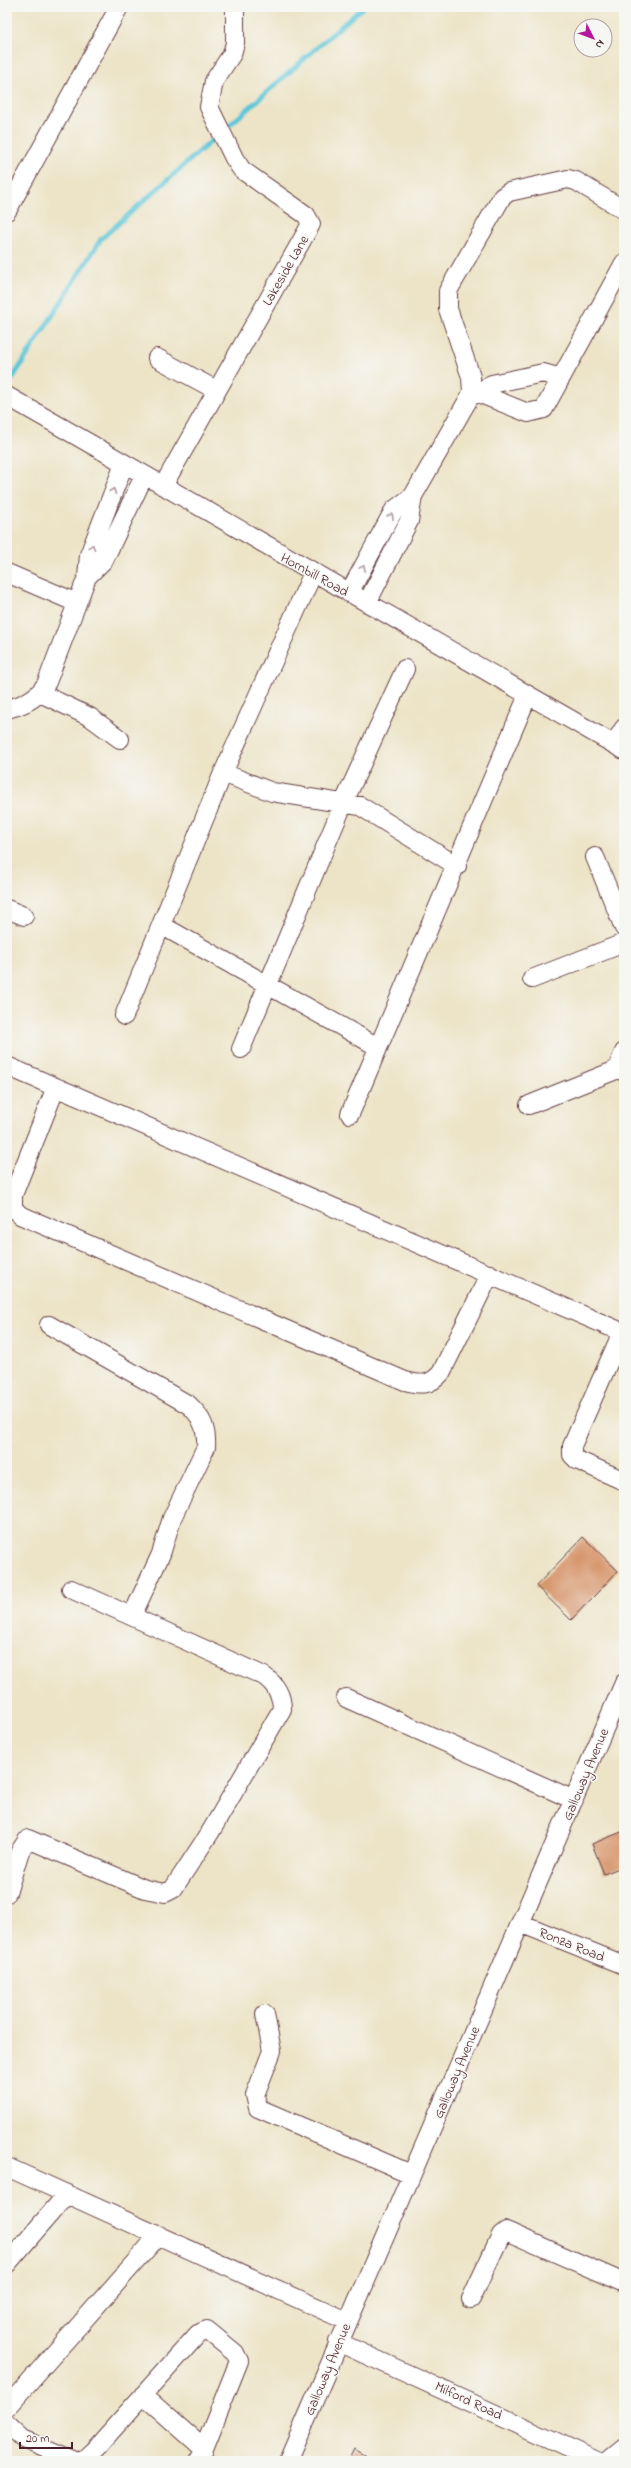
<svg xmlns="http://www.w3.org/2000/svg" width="631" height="2468" font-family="'Indie Flower',sans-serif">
<rect width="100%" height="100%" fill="#f6f6f2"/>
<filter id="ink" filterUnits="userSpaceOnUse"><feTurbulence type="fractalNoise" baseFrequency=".025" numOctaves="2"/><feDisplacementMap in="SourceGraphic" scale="8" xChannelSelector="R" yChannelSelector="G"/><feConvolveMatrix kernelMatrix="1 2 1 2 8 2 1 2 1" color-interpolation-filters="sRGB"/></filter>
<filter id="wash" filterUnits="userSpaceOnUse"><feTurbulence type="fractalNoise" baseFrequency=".012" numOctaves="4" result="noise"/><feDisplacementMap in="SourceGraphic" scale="16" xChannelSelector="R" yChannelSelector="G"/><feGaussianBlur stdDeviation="0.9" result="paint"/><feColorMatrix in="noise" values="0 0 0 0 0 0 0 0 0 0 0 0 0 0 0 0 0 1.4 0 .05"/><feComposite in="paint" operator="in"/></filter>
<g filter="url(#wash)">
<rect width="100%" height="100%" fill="#ede4c7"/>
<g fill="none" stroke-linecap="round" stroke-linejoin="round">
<path stroke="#5dc6d9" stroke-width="5" d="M224,130L363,7
M7,387L101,239L218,135"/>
</g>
<g id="blocks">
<path fill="#d7966d" d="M583,1537L618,1571L571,1620L536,1586Z
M624,1831V1866L604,1874L592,1844Z
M354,2449L376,2461H348Z"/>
</g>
</g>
<g filter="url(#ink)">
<use href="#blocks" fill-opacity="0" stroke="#623d42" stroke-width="1"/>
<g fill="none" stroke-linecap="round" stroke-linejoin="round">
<g stroke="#623d42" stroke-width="20">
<path id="minor" d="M7,211L119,7
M157,358L216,390
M473,391L528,413L544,409L624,263
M479,393L492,384L543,373L561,378
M7,396L624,750
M163,486L311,224L306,215L242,170L234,158L209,107L214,81L232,54L235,43V7
M7,573L77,603
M87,577L104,560L144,476
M349,593L394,510L413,496
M367,603L409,521L413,496L472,393L471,377L448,309V291L502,197L509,192L568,179L576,181L624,210
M40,693L90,717L120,739
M7,709C24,705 39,698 47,682L87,577L89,555L124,464
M614,744L624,728
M223,773L272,792L360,806L457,866
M595,857L624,928
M7,909L24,916
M161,925L378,1047
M532,979L624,943
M124,1016L223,773L313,573
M241,1049L344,802L405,669
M624,1052L619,1064L624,1072
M7,1066L624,1333
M56,1087L13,1195V1208L20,1215L405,1381C421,1385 430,1386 441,1373L490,1274
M529,1105L621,1068
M350,1114L528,695
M49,1325L189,1405C202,1417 207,1429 206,1447L172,1518L161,1554L132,1616
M622,1332L572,1446V1455L577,1460L624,1481
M346,1698L574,1800
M7,1893L20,1851L28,1839L145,1889L165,1893L173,1889L211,1831L282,1709C282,1695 275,1684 264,1676L71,1589
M520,1923L624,1965
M265,2014L272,2051L255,2095L258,2108L411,2174
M7,2167L347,2321
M7,2264L67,2194
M471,2299L501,2235L506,2231L624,2283
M338,2342L598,2461
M143,2395L204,2449
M7,2407L159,2235
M7,2424L23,2439L75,2461
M82,2461L96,2448L198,2334L207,2330L235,2353L239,2361L199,2461
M288,2461L624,1683
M608,2461L624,2448"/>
</g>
<use href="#minor" stroke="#fff" stroke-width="18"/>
</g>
<defs><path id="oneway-chevron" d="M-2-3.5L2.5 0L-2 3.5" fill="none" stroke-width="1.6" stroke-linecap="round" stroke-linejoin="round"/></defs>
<g stroke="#ae9aa0">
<use href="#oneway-chevron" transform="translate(113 491) rotate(-68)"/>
<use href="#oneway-chevron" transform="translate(391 516) rotate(-60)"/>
<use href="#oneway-chevron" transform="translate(92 547) rotate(-70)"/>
<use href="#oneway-chevron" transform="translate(363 568) rotate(-62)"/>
</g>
</g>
<g text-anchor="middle" stroke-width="3" stroke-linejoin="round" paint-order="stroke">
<g font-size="14" fill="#4a1f2b" stroke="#f6f6f2">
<text transform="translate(285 270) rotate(-60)" y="5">Lakeside Lane</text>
<text transform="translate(315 574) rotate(29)" y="5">Hornbill Road</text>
<text transform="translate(585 1774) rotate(-67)" y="5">Galloway Avenue</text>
<text transform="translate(572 1944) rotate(22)" y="5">Ronza Road</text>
<text transform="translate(456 2072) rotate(-67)" y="5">Galloway Avenue</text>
<text transform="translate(327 2369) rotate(-67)" y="5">Galloway Avenue</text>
<text transform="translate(469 2400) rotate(25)" y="5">Milford Road</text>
</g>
</g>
<rect width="631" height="2468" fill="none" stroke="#f6f6f2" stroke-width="24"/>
<g transform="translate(593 38) rotate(132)"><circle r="19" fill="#f6f6f2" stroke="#b1a0a2"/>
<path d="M0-3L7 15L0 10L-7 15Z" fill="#b5179e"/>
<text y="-6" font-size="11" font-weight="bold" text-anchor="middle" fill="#4a1f2b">N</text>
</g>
<path d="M20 2442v6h52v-6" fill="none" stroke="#4a1f2b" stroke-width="2"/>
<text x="26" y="2442" font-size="12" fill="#4a1f2b" stroke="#f6f6f2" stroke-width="3" paint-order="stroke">20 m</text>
</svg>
